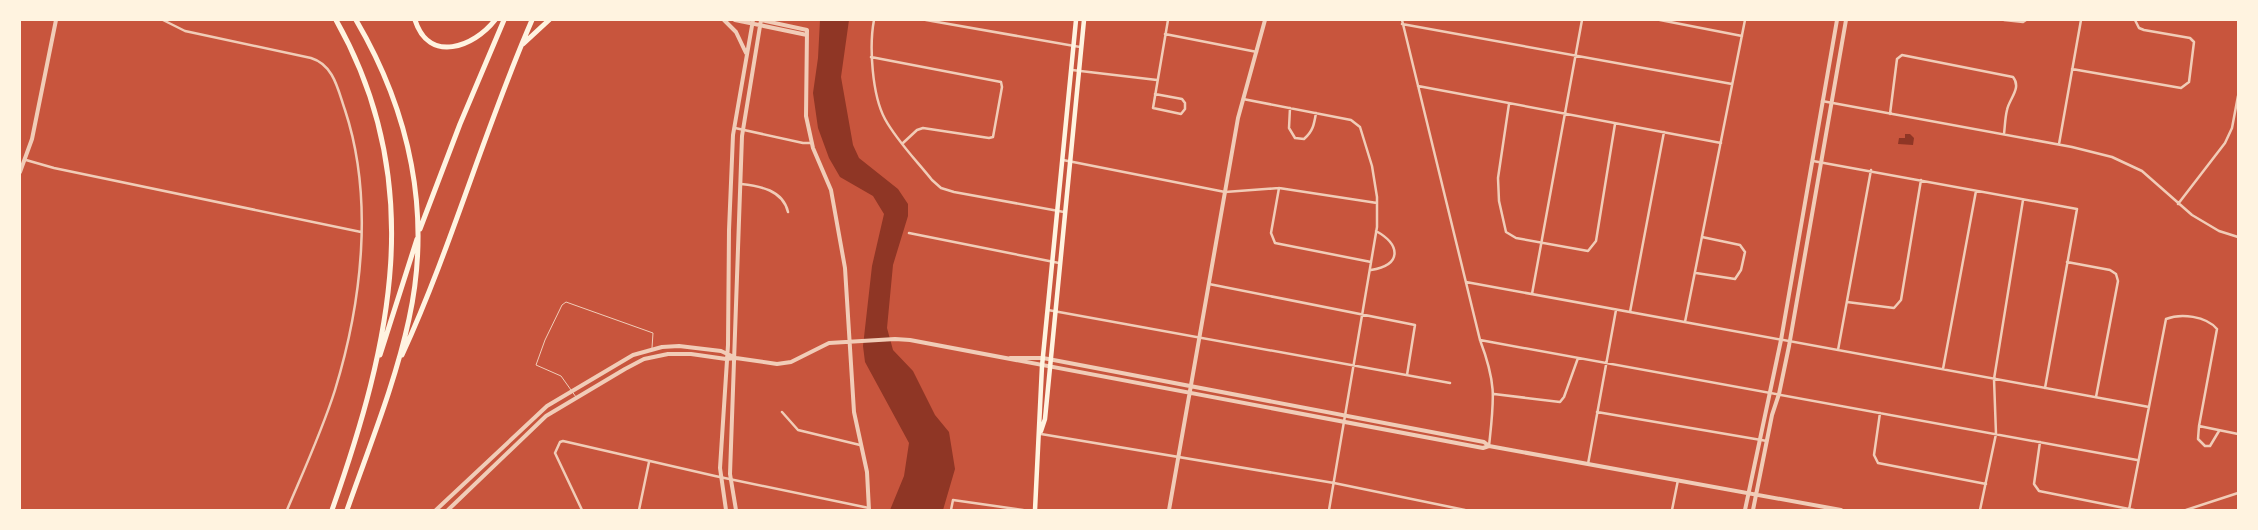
<svg xmlns="http://www.w3.org/2000/svg" width="2258" height="530" font-family="Raleway,sans-serif">
<rect width="100%" height="100%" fill="#c8553d"/>
<path fill="#8f3625" d="M820,20H849L841,77L853,145L859,158L898,189L908,204V216L893,265L887,328L893,350L913,371L935,415L949,432L955,469L943,510H890L904,476L909,443L865,362L863,346L872,266L884,214L873,196L840,177L829,158L818,128L813,93L818,58Z
M1905,134H1910L1914,138L1913,145L1898,144L1899,138H1905Z"/>
<g fill="none" stroke-linecap="round" stroke-linejoin="round">
<path stroke="#f1ccb7" stroke-width="1" d="M576,397L561,376L536,365L545,340L562,305L566,302L653,333L652,348"/>
<path stroke="#f1ccb7" stroke-width="2.5" d="M163,20L185,31L311,58C334,65 338,90 345,110C374,198 362,302 335,390C322,431 304,470 287,510
M874,20C869,46 872,95 885,119C897,141 916,160 932,180L941,188L954,192L1064,212
M926,20L1080,47
M1402,20L1480,340C1497,385 1494,399 1489,446
M1660,20L1742,36
M2004,20L2023,22L2026,20
M1402,24L1732,84
M1165,34L1257,52
M871,57L1001,82L1002,87L993,137L989,138L923,128L917,130L903,143
M2072,69L2181,88L2189,82L2194,42L2190,38L2144,30L2139,28L2135,20
M1072,70L1157,80
M1418,86L1721,143
M1155,94L1182,99L1185,103V109L1181,114L1153,108L1168,20
M1243,99L1351,120L1360,127L1372,166L1377,197V227L1329,510
M1822,101L2072,147L2112,157L2142,171L2192,215L2219,231L2238,237
M1509,104L1498,178L1499,201L1506,232L1516,238L1588,251L1596,241L1615,124
M1290,108L1289,128L1295,138L1304,139C1313,131 1314,125 1316,113
M1890,114L1897,59L1902,55L2013,77C2022,88 2009,99 2007,110C2005,118 2005,126 2004,134
M735,128L803,143H812
M2059,144L2081,20
M26,160L54,168L361,232
M1063,160L1225,192L1279,188L1377,203
M1813,161L2077,209L2045,388
M741,184C760,186 783,190 788,212
M1279,188L1271,233L1275,243L1371,262
M2178,204L2225,143L2232,128L2238,96
M909,233L1059,263
M2067,262L2110,270L2116,274L2118,281L2096,397
M1371,270C1402,265 1401,245 1376,231
M1696,273L1735,279L1741,270L1745,252L1740,245L1702,237
M1466,282L2149,407
M1209,284L1415,325L1407,375
M1532,294L1582,20
M1847,302L1894,308L1901,300L1921,180
M1048,310L1450,383
M1630,312L1664,132
M1685,322L1745,20
M1480,340L2137,460
M1838,350L1871,170
M1943,369L1976,191
M1494,394L1560,402L1564,397L1578,358
M782,412L798,430L860,445
M1597,412L1767,441
M1880,413L1874,455L1878,463L1986,484
M2199,426L2198,439L2205,446H2210L2219,431
M1041,434L1334,483L1465,510
M2040,442L2034,484L2039,491L2134,510
M1588,464L1616,310
M582,510L555,453L560,442L563,441L715,476L869,508
M639,510L649,462
M951,510L953,500L1023,510
M1672,510L1678,480
M1980,510L1996,434L1994,379L2023,200
M2129,510L2166,319C2181,313 2206,316 2217,329L2199,426L2238,434
M2186,510L2238,493"/>
<path stroke="#f1ccb7" stroke-width="4" d="M724,20L736,32L746,53
M735,20L807,35
M761,20L807,30L806,116L813,148L831,190L845,268L854,412L867,472L869,510
M20,172L32,139L56,20
M1010,358H1043L1484,442L1489,446L1841,510
M436,510L547,406L633,355L662,347L679,346L721,351L736,358L777,364L791,362L829,343L895,339L910,340L1483,448L1489,446
M448,510L546,416L625,369L644,359L668,354H691L726,359L736,358
M726,510L720,468L728,345L729,230L733,135L753,20
M736,510L730,474L742,136L761,20
M1169,510L1238,118L1265,20
M1745,510L1781,340L1837,20
M1753,510L1772,415L1779,394L1789,346L1846,20"/>
<path stroke="#fff3e0" stroke-width="4.5" d="M1041,431L1045,419L1084,20
M1035,510L1042,366L1076,20"/>
<path stroke="#fff3e0" stroke-width="5" d="M415,20C429,64 474,47 495,20
M523,44L549,20
M420,229L460,124L504,20
M380,355L417,239
M402,355C452,246 484,130 532,20
M332,510C391,343 428,183 336,20
M347,510C369,447 395,384 409,319C432,214 410,112 356,20"/>
</g>
<rect width="2258" height="530" fill="none" stroke="#fff3e0" stroke-width="42"/>
</svg>
